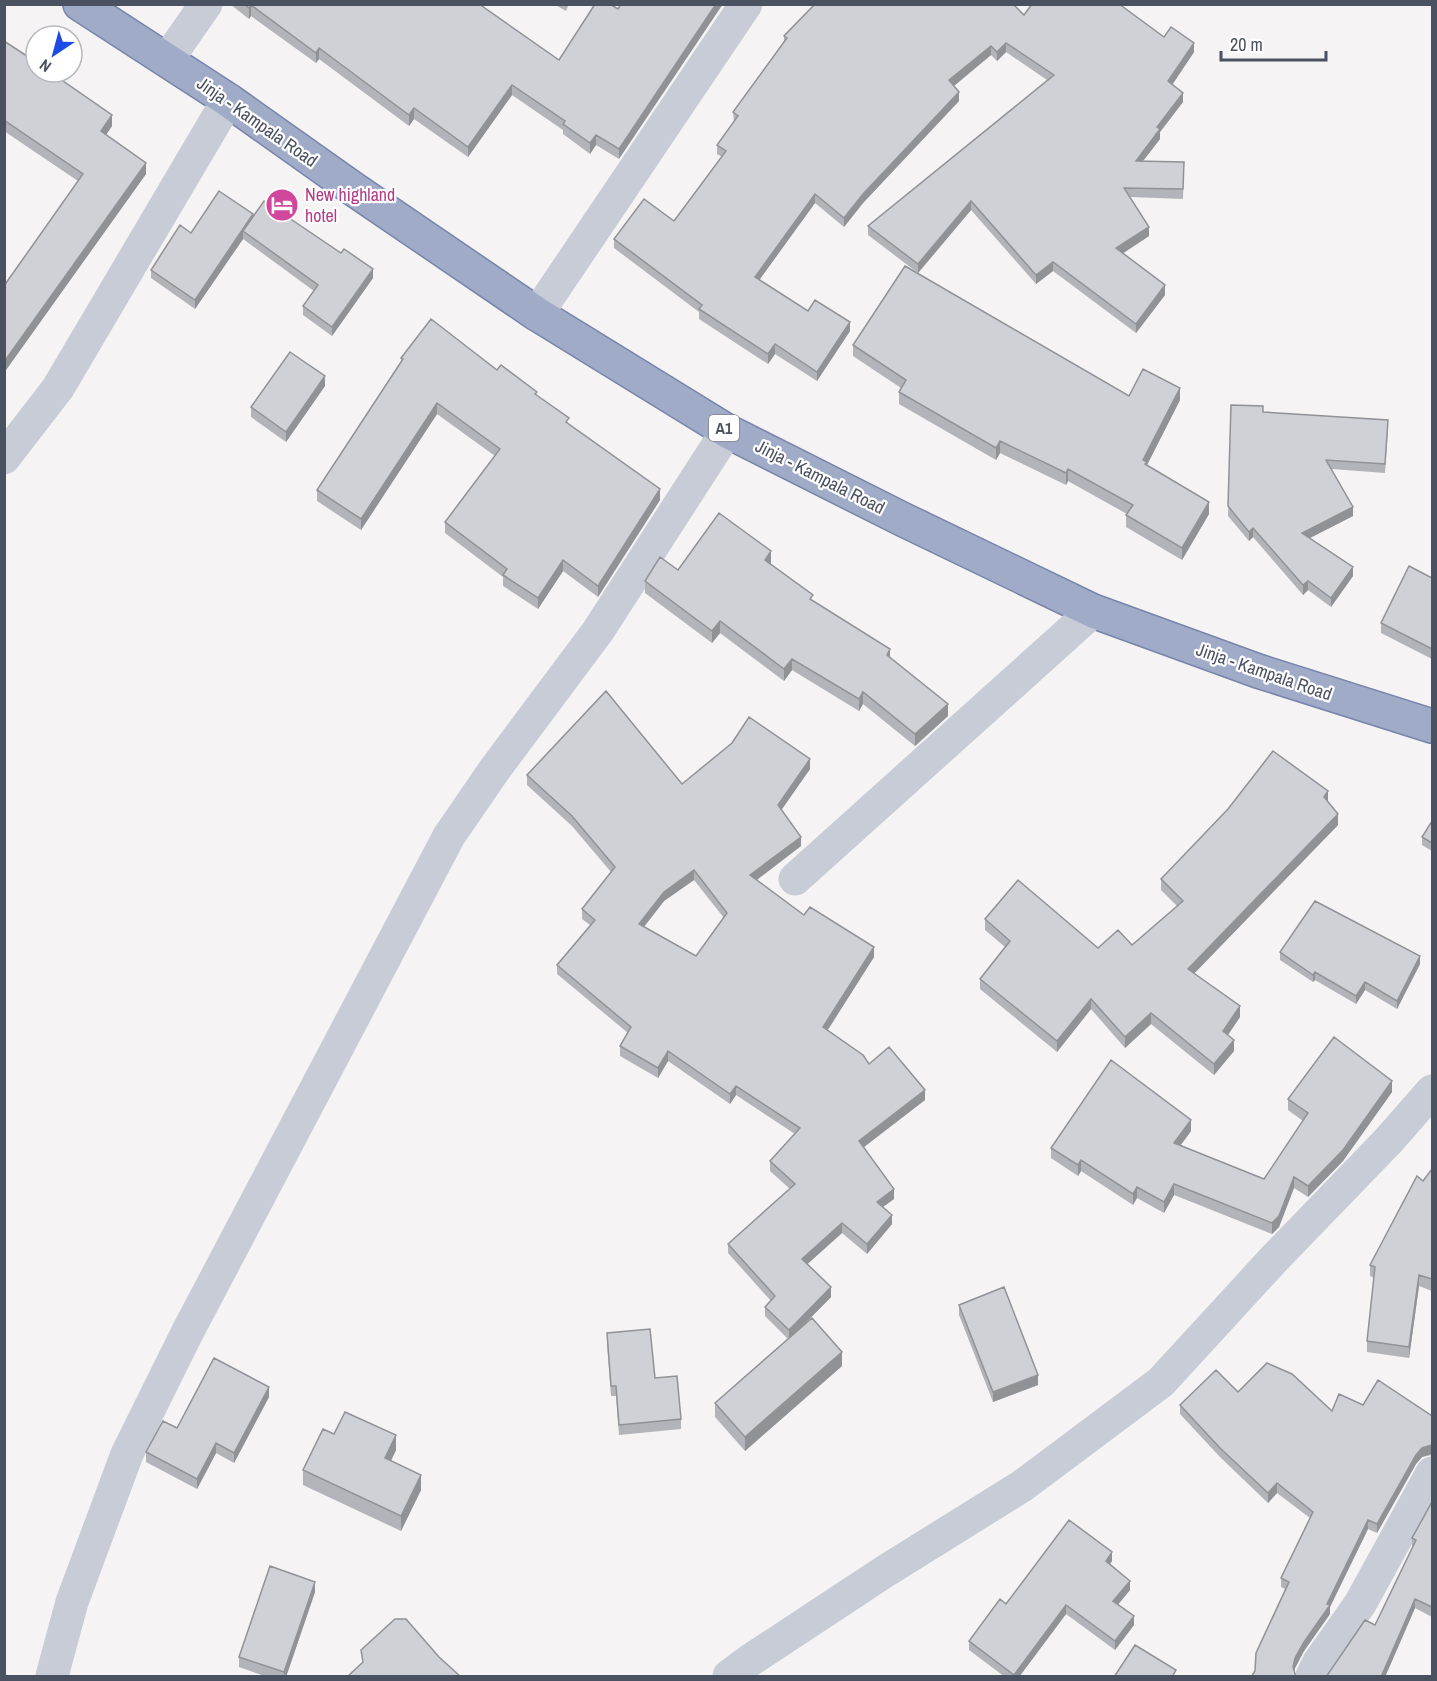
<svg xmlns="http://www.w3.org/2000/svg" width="1437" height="1681" font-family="'Archivo Narrow',sans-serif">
<rect width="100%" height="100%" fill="#f5f3f3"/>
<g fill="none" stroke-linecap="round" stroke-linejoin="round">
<g stroke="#7785ab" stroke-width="36">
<path id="trunk" d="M80,4L228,100L352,188L537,314L727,431L904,520L1093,611L1258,671L1432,726"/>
</g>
<path stroke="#c7ccd6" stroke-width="33" d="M167,60L206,4
M537,314L746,4
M4,458L58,388L228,100
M795,879L1093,611
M52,1676L72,1602L127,1454L187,1333L449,836L495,769L598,631L727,431
M729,1676L749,1661L884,1572L1022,1486L1161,1382L1274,1259L1389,1140L1432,1091
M1312,1676L1319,1662L1360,1604L1432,1473"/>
<use href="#trunk" stroke="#a0abc8" stroke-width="33"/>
</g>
<path fill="#b2b4b9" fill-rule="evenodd" d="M230,4H479L559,60L618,9L621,4L619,159L596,145L590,154L563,134V130L512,95L468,157L414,119L409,126L319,59L316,63L251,16L249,19Z
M554,4H569L566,11Z
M1024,15L1164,37L1194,52L1172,85L1183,102L1160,132V139L1143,161L1184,162L1183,199L1130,197L1149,236L1123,253L1165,295L1136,333L1053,271L1036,284L971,210L918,273L868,235V226L1047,80L1006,52L997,61L991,55L954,86L959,101L863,203L844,227L815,203L759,280L808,311L850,331L817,381L775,354L768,364L699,319V312L614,248V239L674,221L722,157L717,154V145L734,122L733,112L784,41V36Z
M4,41L112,126L106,135L146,174L30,336L6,283L78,181L4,131Z
M253,216L373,278L332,336L303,315V306L314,291L243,239L195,309L151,278V270L191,233Z
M853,345L1129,396L1180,400L1147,465L1209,514L1182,560L1126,527V515L1127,514L1068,481L1066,485L1000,453L996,460L899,404V392L901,388L853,356Z
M401,358L497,370L537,396L569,424L660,500L598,597L563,571L538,609L503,586V577L445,533V522L495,456L437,414L361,530L317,501V490L401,362Z
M325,386L286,442L251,417V407Z
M1231,405L1263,412L1388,429L1385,473L1332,469L1353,516L1310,538L1353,576L1331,607L1308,590L1303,595L1253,537L1249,541L1228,516Z
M771,563V564L813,602L890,657L948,716L915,746L863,704L859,711L792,670L784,681L720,633L712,643L645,593V581L678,570Z
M1432,578V659L1381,633V623Z
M810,769L781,810L801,846L757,880L804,915L874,957L828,1030L869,1064L925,1100L863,1147L894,1199L883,1207L892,1224L867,1254L842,1233L807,1264L831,1297L800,1328L842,1366L745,1451L715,1417V1403L788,1339L765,1316V1307L771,1301L728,1253V1244L790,1189L770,1171V1161L795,1134L736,1095L730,1104L668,1061L658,1078L620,1056V1046L628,1033L557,974V965L590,925L582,919V909L611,872L572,826L527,785V775L682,784ZM694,880L724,918L696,956L644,927L664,901Z
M1328,802L1338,825L1194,973L1240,1017L1228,1035L1234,1051L1214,1075L1151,1024L1125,1048L1091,1009L1057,1052L980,989V979L1005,947L985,930V919L1098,948L1132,945L1177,906L1161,890V879Z
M1432,821V851L1422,845V837Z
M1280,952L1420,964L1397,1009L1365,990L1356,1004L1315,980L1313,982L1280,960Z
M1392,1092L1343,1161L1308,1197L1294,1188L1279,1227L1272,1234L1174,1195L1164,1213L1137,1198L1133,1205L1081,1171L1078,1176L1051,1158V1148L1191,1131L1181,1145L1264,1179L1303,1121L1288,1110V1099Z
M1432,1169V1291L1419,1286L1409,1358L1367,1352V1341L1374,1278L1370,1276V1265L1423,1181Z
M959,1305L1038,1385L993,1402L959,1315Z
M607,1333L655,1378L681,1419V1429L619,1435L616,1396H611L607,1343Z
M1238,1392L1332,1411L1363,1405L1432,1416V1455L1422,1457L1416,1464L1377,1533L1368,1529L1330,1607V1614L1304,1651L1295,1668L1294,1671H1255L1285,1589L1281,1587V1578L1310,1518L1277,1493L1268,1503L1220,1457L1180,1414V1405Z
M269,1397L234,1463L216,1453L197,1489L146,1462V1452L177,1428Z
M334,1434L396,1450L391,1461L421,1490L401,1531L303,1485V1470Z
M1432,1502V1617L1415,1608L1385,1677H1326L1375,1625L1412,1548V1538Z
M1112,1561L1110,1564L1130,1590L1118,1605L1134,1625L1115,1650L1066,1614L1019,1677H1005L969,1650V1641L1006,1604Z
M315,1592L286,1677H267L239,1667V1657Z"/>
<path fill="#919296" d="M716,4H723L619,159V149Z
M251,5V16L249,19V8Z
M1006,43V52L997,61V52Z
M1194,43V52L1168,91V81Z
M991,46V55L949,90V80Z
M319,48V59L316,63V53Z
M512,85V95L468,157V147Z
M959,92V101L863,203L844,227V218L863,194Z
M1183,93V102L1160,132V139L1136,170V161L1157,127Z
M414,108V119L409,126V115Z
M112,115V126L101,142V131Z
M596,135V145L590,154V143Z
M146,163V174L4,373V362Z
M815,194V203L755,286V277Z
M971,201V210L918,273V264Z
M253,214V223L243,231V239L195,309V300Z
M1149,227V236L1116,258V248Z
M1053,262V271L1036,284V275Z
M373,269V278L332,336V327Z
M1165,285V295L1136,333V324Z
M850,322V331L817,381V372Z
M775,344V354L768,364V354Z
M325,376V386L286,442V432Z
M1180,388V400L1147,465V473L1143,460Z
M437,403V414L361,530V519Z
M1000,441V453L996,460V448Z
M1068,469V481L1066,485V473Z
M660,489V500L598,597V586Z
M1209,502V514L1182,560V548Z
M1353,507V516L1302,542V533Z
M1253,528V537L1249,541V532Z
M771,551V563L765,572V560Z
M563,560V571L538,609V598Z
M1353,567V576L1331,607V598Z
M1308,581V590L1303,595V585Z
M720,621V633L712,643V631Z
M890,649V660L887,655Z
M792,659V670L784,681V669Z
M863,692V704L859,711V699Z
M948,704V716L915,746V734Z
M810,759V769L778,815V805Z
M1328,791V802L1324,797Z
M1338,814V825L1188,980V969Z
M801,837V846L750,885V875Z
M694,870V880L664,901L639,933V924L664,892Z
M874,947V957L823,1037V1027Z
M1420,956V964L1397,1009V1001Z
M1315,972V980L1313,982V975Z
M1365,982V990L1356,1004V996Z
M1091,999V1009L1057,1052V1041Z
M1240,1006V1017L1223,1042V1031Z
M1151,1013V1024L1125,1048V1037Z
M1234,1040V1051L1214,1075V1064Z
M668,1051V1061L658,1078V1068Z
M1392,1081V1092L1343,1161L1308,1197V1186Z
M736,1086V1095L730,1104V1094Z
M925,1090V1100L859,1151V1141Z
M1191,1120V1131L1174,1154V1143Z
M1081,1160V1171L1078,1176V1165Z
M1294,1177V1188L1279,1227L1272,1234V1223Z
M1174,1184V1195L1164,1213V1202Z
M1137,1187V1198L1133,1205V1194Z
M894,1189V1199L877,1211V1202Z
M892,1215V1224L867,1254V1244Z
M842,1223V1233L802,1269V1259Z
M1419,1275V1286L1409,1358V1347Z
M831,1287V1297L789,1340V1330Z
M842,1352V1366L745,1451V1437Z
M1038,1375V1385L993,1402V1392Z
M269,1387V1397L234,1463V1453Z
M396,1435V1450L385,1473V1458Z
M216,1443V1453L197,1489V1479Z
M1431,1445V1454L1422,1457L1416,1464L1377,1533V1524L1416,1455L1422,1448Z
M421,1475V1490L401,1531V1516Z
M1277,1483V1493L1268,1503V1493Z
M1368,1520V1529L1330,1607V1614L1304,1651L1295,1668L1293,1677V1667L1295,1658L1304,1642L1327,1604Z
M1112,1552V1561L1106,1570V1561Z
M1130,1581V1590L1113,1610V1601Z
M315,1582V1592L286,1677H284V1672Z
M1415,1599V1608L1385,1677H1381Z
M1066,1605V1614L1019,1677H1014V1675Z
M1134,1616V1625L1115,1650V1641Z"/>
<path fill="#cfd1d7" stroke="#919296" stroke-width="1.5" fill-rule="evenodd" d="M244,4H479L559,60L595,4H610L618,9L621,4H716L619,149L596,135L590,143L563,124L565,121L512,85L468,147L414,108L409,115L319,48L316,53L251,5L249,8Z
M815,4H1013L1024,15L1032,4H1119L1164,37L1171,27L1194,43L1168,81L1183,93L1157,127L1160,129L1136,161L1184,162L1183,189L1124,188L1149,227L1116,248L1165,285L1136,324L1053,262L1036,275L971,201L918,264L868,226L1054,75L1006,43L997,52L991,46L949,80L959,92L863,194L844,218L815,194L755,277L808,311L815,300L850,322L817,372L775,344L768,354L699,309L702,305L614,239L644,199L674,221L726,151L717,145L738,116L733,112L787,38L784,36Z
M4,41L36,62V72H50L112,115L101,131L146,163L4,362V282L6,283L83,174L4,120Z
M219,191L253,214L195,300L151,270L180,225L191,233Z
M264,201L341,253L344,249L373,269L332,327L303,306L318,285L243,231Z
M905,266L1129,396L1143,369L1180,388L1143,460L1147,462L1145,464L1209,502L1182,548L1126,515L1133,505L1068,469L1066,473L1000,441L996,448L899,392L906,380L853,345Z
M431,319L497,370L501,365L537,392L535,394L569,418L566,422L660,489L598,586L563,560L538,598L503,575L507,569L445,522L500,449L437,403L361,519L317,490L403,359L401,358Z
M290,352L325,376L286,432L251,407Z
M1231,405L1263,406V412L1388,420L1385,464L1326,460L1353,507L1302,533L1353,567L1331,598L1308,581L1303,585L1253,528L1249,532L1228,506Z
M719,513L771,551L765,560L813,595L810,599L890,649L887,655L948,704L915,734L863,692L859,699L792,659L784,669L720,621L712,631L645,581L660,557L678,570Z
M1409,566L1432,578V649L1381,623Z
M606,691L682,784L732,743L749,717L810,759L778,805L801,837L750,875L804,915L810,907L874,947L823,1027L863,1055L869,1064L889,1047L925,1090L859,1141L894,1189L877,1202L892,1215L867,1244L842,1223L802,1259L831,1287L789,1330L765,1307L775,1296L728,1244L795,1184L770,1161L800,1128L736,1086L730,1094L668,1051L658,1068L620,1046L631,1027L557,965L595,920L582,909L615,867L572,816L527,775ZM694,870L727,913L696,956L639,924L664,892Z
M1273,751L1328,791L1324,797L1338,814L1188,969L1240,1006L1223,1031L1234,1040L1214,1064L1151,1013L1125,1037L1091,999L1057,1041L980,979L1010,941L985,919L1018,880L1098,948L1118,930L1132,945L1183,901L1161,879L1228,809Z
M1432,821V843L1422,837Z
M1315,901L1420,956L1397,1001L1365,982L1356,996L1315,972L1313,975L1280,952Z
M1334,1037L1392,1081L1343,1150L1308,1186L1294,1177L1279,1216L1272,1223L1174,1184L1164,1202L1137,1187L1133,1194L1081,1160L1078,1165L1051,1148L1111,1060L1191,1120L1174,1143L1264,1179L1308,1113L1288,1099Z
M1432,1169V1279L1419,1275L1409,1347L1367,1341L1375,1267L1370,1265L1417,1176L1423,1181Z
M1004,1287L1038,1375L993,1392L959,1305Z
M812,1318L842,1352L745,1437L715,1403Z
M650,1329L655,1378L677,1376L681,1419L619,1425L616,1386H611L607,1333Z
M214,1358L269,1387L234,1453L216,1443L197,1479L146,1452L163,1421L177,1428Z
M1267,1363L1292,1374L1332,1411L1339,1394L1363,1405L1378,1380L1432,1416V1445L1422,1448L1416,1455L1377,1524L1368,1520L1327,1604L1330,1605L1304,1642L1295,1658L1293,1667L1296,1677H1251L1255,1671L1256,1653L1289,1582L1281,1578L1313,1512L1277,1483L1268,1493L1220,1448L1180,1405L1216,1370L1238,1392Z
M345,1412L396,1435L385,1458L421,1475L401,1516L303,1470L323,1429L334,1434Z
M1432,1502V1607L1415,1599L1381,1677H1326L1365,1620L1375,1625L1416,1540L1412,1538Z
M1069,1520L1112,1552L1106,1561L1130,1581L1113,1601L1134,1616L1115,1641L1066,1605L1014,1675L969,1641L1000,1599L1006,1604Z
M270,1566L315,1582L284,1672L239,1657Z
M395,1619H406L439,1657L461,1677H347L363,1662L361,1650Z
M1135,1645L1176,1670L1172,1677H1114Z"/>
<defs>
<g id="hotel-disc" transform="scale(1.725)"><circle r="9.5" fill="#d1479c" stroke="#fff"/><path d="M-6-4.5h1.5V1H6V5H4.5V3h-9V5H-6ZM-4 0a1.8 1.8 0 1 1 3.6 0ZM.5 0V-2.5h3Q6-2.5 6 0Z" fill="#fff"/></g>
</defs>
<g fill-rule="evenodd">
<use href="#hotel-disc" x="282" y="205"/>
</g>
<g text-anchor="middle" stroke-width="4.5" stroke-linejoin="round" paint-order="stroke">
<rect fill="#fff" stroke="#808590" stroke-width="1.5" x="709" y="415" width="30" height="26" rx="4.5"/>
<g font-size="16" font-weight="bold" fill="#4a5160">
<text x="724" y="434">A1</text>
</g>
<g font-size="18" fill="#4a5160" stroke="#fff">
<text transform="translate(257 122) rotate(35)" y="6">Jinja - Kampala Road</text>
<text transform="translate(820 477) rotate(27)" y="6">Jinja - Kampala Road</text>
<text transform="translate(1264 672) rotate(19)" y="6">Jinja - Kampala Road</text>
</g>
<g font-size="18" fill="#b23c85" stroke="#fff" text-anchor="start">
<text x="305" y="201">New highland<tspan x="305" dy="21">hotel</tspan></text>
</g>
</g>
<rect width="1437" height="1681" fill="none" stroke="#4a5160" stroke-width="12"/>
<g transform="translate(54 54) rotate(216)"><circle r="28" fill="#ffffff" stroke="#b7b9bf" stroke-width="1.5"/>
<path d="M0-4.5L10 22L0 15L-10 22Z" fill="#1e4be3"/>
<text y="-9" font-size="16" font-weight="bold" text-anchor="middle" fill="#4a5160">N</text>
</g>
<path d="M1221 51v9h105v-9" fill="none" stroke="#4a5160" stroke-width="3"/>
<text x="1230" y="51" font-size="18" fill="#4a5160" stroke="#ffffff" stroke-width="4.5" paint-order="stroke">20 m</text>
</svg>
